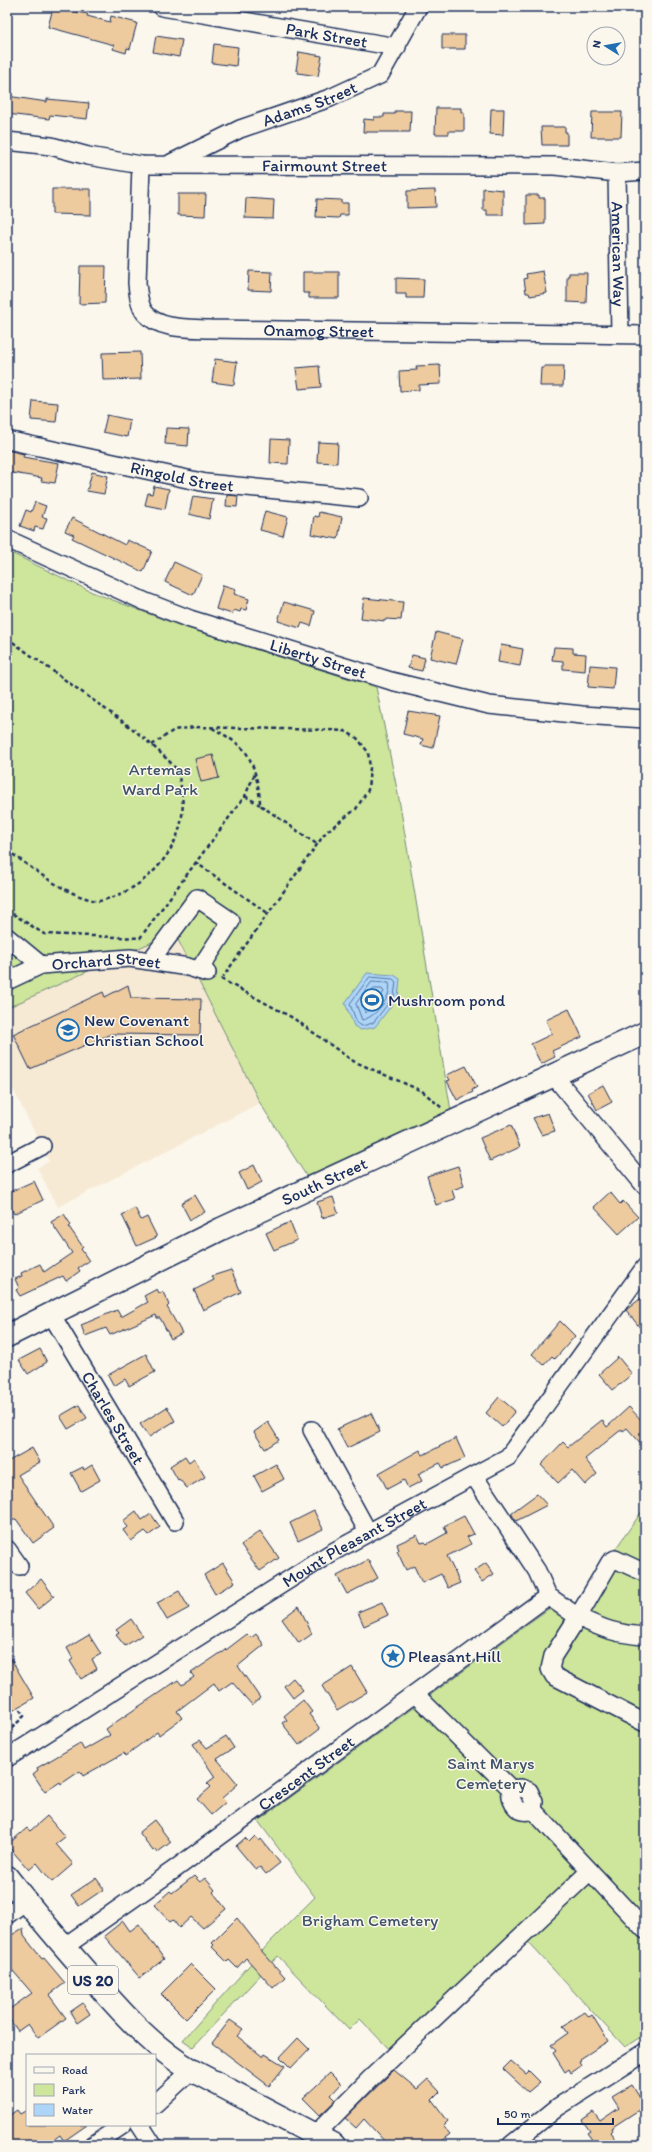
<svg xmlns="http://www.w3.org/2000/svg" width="652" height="2152" font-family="Itim,sans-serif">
<rect width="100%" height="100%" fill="#fbf7ec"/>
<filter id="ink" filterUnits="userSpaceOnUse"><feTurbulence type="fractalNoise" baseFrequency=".025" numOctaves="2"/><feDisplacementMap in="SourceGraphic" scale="8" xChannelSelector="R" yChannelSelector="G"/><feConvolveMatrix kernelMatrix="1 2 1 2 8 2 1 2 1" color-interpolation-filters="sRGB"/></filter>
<g filter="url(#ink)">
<path fill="#f7ead5" d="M173,931L260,1103L58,1207L37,1168L49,1161L7,1077V1008Z"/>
<path fill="#cee69b" stroke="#748a7c" d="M7,551L92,592L178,625L376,687L399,799L451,1111L307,1177L260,1103L174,932L7,1008Z
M645,1507V2034L625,2047L528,1942L449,2015L391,2051L360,2019L349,2030L278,1956L193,2047L183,2040L271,1941L315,1897L258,1821L555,1604L566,1619Z"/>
<path fill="#add5f8" stroke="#7393ba" d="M367,973L394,975L400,979L398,997L375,1027L361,1030L354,1026L345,1003Z"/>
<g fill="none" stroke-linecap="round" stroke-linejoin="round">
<path stroke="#55719c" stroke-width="1" d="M370,977L393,979L396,982L394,996L373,1023L362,1026L357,1023L350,1004Z
M372,982L389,983C393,996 375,1018 362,1020L356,1004Z
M374,989H382L384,992L366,1013L362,1005Z"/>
</g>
<path fill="#eecb9f" stroke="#1b2f5e" d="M53,8L88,14L87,16L110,22L111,16L137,23L130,49L127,48L126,53L113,49L114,45L48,27Z
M442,35H465V49H442Z
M156,36L182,40L179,57L153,52Z
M214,44L238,47L236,66L212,63Z
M299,52L322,56L318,76L298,73V70H296Z
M7,96L47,102V99L89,103L87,119L50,115L49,119L7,114Z
M436,108H461V112H464V131H449V134H435Z
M491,109H504L503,135L490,134Z
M395,111H411L410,132H363L364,119L374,120V117H384V114H395Z
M592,112H622L621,137H591Z
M541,127H565V132H567V145H542Z
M483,188L503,190V215H487V210H483Z
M52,189H91V215L52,214Z
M435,190L436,207L407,208V191Z
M178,194H206L205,216L178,215Z
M526,195H539V198H545V224L526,225Z
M246,198L274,200L273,219L245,218Z
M317,199L341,200V203H348V215H340L339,218L316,217Z
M80,266H106L105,303L79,304Z
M249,271L272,272L271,291L248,290Z
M543,271L547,293L530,296L529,293H526L524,279L527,278L526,274Z
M303,272H339V298H309V293H303Z
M569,273H587L586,303L567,302V276H569Z
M396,278L424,279L423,298H406V294H396Z
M140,352L141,379L103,380L102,353Z
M215,359L237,362L234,385L212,382Z
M440,365L441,384L419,385V390L400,391L399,371L417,370L416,366Z
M319,366L321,387L299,389L296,368Z
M544,366H564L563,386H540L541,368H544Z
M33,401L58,403L56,422L31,420Z
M107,415L130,420L127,437L103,432Z
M166,428L189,429L188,446L165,444Z
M271,439L289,440L288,464L270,463Z
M318,442L338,443L337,463L317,462Z
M7,450L24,454L23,457L59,463L55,483L41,481L42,478L7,472Z
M92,472L108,476L104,494L87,491Z
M154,486L169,489L165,509L145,505L148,493L152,494Z
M227,495L238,496L237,507L226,506Z
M193,496L213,499L209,519L189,514Z
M35,502L46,506L42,517L47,518L43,529L35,527L34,531L20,526L26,510L31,512Z
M265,511L288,517L283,536L260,530Z
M319,512L342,517L338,539L311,534L314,516L318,517Z
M72,518L125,545L127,540L152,551L143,572L72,538L74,535L65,531Z
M174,562L202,575L193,595L165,582Z
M223,585L236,589L234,594L249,599L246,610L241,609L240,612L234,610L232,614L216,609Z
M364,598L403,602L401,620L386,619L385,621L361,618Z
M284,602L315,611L311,626L302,623L300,628L278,621Z
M436,632L463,639L456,664L430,658Z
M501,645L523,649L520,666L498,662Z
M554,647L573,648V653L586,654L585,671L563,669V661L552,660Z
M412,655L425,658L422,671L408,668Z
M590,665L615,667L613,689L588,687Z
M408,711L440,716L433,748L421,745L423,739L403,734Z
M213,755L219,778L201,782L195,759Z
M128,985L131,998L201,999L200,1035L111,1034L30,1069L13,1034L103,992L105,997Z
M569,1009L582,1037L552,1051L555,1057L541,1064L531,1044L552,1034L546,1020Z
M466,1066L477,1087L472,1090L473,1092L457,1100L447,1081L450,1080L447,1075Z
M603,1085L612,1102L597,1110L588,1093Z
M548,1113L555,1131L542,1135L533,1118Z
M511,1125L520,1147L490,1161L480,1138Z
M254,1165L262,1182L247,1190L239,1173Z
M458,1166L464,1186L452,1190L455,1199L436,1205L427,1176Z
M34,1181L43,1200L14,1214L7,1200V1193Z
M610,1192L620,1204L623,1201L638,1217L619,1234L594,1207Z
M195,1195L205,1212L190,1220L181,1203Z
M333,1197L338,1213L322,1218L317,1202Z
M135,1208L141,1220L147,1217L157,1237L137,1246L122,1215Z
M64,1214L71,1225L69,1227L83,1247L81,1249L89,1261L78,1268L80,1271L66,1281L63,1276L20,1296L16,1290L19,1288L15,1279L22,1276L21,1273L40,1264L44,1272L72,1253L51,1222Z
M290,1222L297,1240L274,1250L266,1233Z
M231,1270L241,1292L203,1310L194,1290L214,1280L212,1276Z
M157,1289L159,1293L163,1292L169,1305L167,1307L182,1333L171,1339L160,1318H157L156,1315L110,1335L106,1328L85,1336L81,1325L117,1310L121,1317L148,1302L144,1296Z
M645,1295V1334L626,1310Z
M560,1321L575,1336L555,1359L552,1356L544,1365L532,1354Z
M40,1349L47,1362L28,1374L19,1360Z
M146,1354L155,1372L129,1386L125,1379L114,1386L108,1375Z
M618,1357L632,1374L613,1390L599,1374Z
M499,1397L515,1411L502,1427L486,1413Z
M79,1405L87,1418L68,1429L60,1416Z
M167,1407L175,1421L149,1437L140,1424Z
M629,1407L645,1424V1448L627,1428L623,1431L622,1429L585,1459L597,1474L585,1485L572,1470L558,1483L541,1465L563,1442L568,1447L602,1420L607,1427Z
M371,1413L380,1432L347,1448L337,1429Z
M268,1422L279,1440L265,1449L254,1432Z
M456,1438L465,1458L443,1468L440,1463L418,1474L422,1481L408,1488L404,1480L387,1489L379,1473L420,1450L423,1455Z
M32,1448L40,1462L18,1475L54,1528L33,1543L16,1519L12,1521L7,1513V1458L9,1461Z
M185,1456L189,1462L194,1458L205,1477L187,1488L179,1479L178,1480L170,1466Z
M276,1464L284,1479L262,1491L254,1476Z
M92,1465L100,1480L81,1491L71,1473L83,1467L84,1470Z
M537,1494L547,1505L516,1521L511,1513Z
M136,1511L142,1520L151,1514L160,1527L149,1535L145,1531L131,1541L123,1530L128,1527L123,1521Z
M314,1511L323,1529L298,1541L290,1523Z
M464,1516L474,1534L467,1537L471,1544L447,1556L460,1583L448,1588L441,1574L422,1583L414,1566L406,1570L397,1551L399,1550L397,1544L417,1535L421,1543L425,1542L427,1544L447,1533L444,1526Z
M260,1531L279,1558L260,1571L241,1545Z
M368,1560L378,1578L347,1594L337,1576Z
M223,1563L235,1582L215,1594L204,1575Z
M486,1563L494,1574L482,1582L474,1571Z
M41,1579L54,1596L38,1609L25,1593Z
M179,1591L189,1608L167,1620L157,1603Z
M382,1602L388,1615L364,1626L358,1612Z
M299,1606L312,1634L299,1643L282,1619Z
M131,1619L142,1635L125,1646L116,1635L119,1633L116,1630Z
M247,1634L251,1638L256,1634L264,1645L238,1666L260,1698L252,1705L232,1682L219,1691L214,1683L177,1711L182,1718L159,1735L157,1732L125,1756L124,1753L83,1776L80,1771L61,1784L60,1782L45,1792L33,1774L38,1770L37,1768L80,1743L84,1750L110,1735L106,1729L113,1724L178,1680L182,1685L194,1677L191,1673L222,1652V1653Z
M89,1635L101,1654L92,1659L97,1669L81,1679L70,1661L73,1659L67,1648Z
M7,1652L34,1698L7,1714Z
M352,1667L367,1692L337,1710L322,1686Z
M293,1678L303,1690L293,1698L284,1686Z
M303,1700L312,1712L309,1714L320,1729L299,1745L282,1723L287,1720L284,1716Z
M226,1736L234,1748L217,1759L238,1784L222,1798L226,1802L211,1815L197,1799L211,1787L207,1783L215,1777L193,1744L200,1740L207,1748Z
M47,1816L65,1837L56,1844L73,1864L52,1882L37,1863L29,1870L7,1845L27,1828L30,1831Z
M154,1820L171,1842L158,1852L156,1849L153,1851L139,1832Z
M255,1836L259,1841L261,1839L280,1863L266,1874L260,1867L256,1870L236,1846L245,1838L249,1842Z
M194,1876L200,1882L205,1878L215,1890L213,1892L226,1909L203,1928L191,1917L179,1928L173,1920L170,1922L154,1905L170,1891L172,1893Z
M96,1878L104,1889L79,1906L71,1895Z
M237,1918L259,1946L258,1947L285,1977L273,1988L246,1958L237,1968L229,1960L227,1962L212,1947L214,1945L212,1943Z
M123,1921L130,1931L139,1924L164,1959L140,1978L104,1936Z
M23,1928L24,1936L42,1959L44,1958L65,1983L49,1995L66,2018L38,2038L28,2024L18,2031L7,2016V2011L32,1993L7,1964V1938Z
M191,1964L216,1989L186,2019L161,1994Z
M83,2003L90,2014L77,2023L70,2012Z
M585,2012L589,2017L592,2015L608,2041L580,2059L581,2061L579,2062L581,2066L571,2073L569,2069L565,2072L553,2053L556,2051L551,2045L568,2033L563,2026Z
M230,2020L243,2029L237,2036L263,2057L265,2054L285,2066L269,2086L212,2043Z
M298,2038L309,2049L291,2068L280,2057Z
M511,2061L526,2074L529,2071L540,2082L528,2092L503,2069Z
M394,2070L417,2089L428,2079L440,2092L432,2100L448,2121L443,2126L450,2134L436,2145H388L364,2119L356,2128L345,2118Z
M330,2073L341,2084L331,2095L336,2100L320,2115L303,2098Z
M632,2085L645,2106L611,2128L612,2130L610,2132L619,2145H596L587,2133L590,2131L582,2120L593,2112L600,2121L619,2108L612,2097Z
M17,2110L20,2114L27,2110V2125H87L64,2141L60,2135L46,2145H7V2117Z"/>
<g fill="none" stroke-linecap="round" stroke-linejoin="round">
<g stroke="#1b2f5e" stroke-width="20">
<g id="minor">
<path id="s1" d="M162,7L397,47"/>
<path id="s2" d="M7,141L51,146L88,156L141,165L555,166L617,173L645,171"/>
<path id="s3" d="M171,163L240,129L330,98L380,75L418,7"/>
<path id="s4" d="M141,165L137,283C138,292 139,306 145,313C159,330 190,328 210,329L645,335"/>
<path id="s5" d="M617,173L620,334"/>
<path id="s6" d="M7,440L206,483L359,498"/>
<path id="s7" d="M7,539L146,602L190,619L391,681L489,705L582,715L645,719"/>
<path d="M7,937L41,965"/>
<path d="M151,960L197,898L231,921L199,970"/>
<path id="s8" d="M7,981L41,965L130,958L188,967L207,973"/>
<path d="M554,1076L645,1186"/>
<path d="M7,1164L42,1146"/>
<path id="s9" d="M51,1314L175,1521"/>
<path d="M312,1430L368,1532"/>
<path d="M474,1476L537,1571L548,1596"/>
<path d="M7,1549L19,1566"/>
<path d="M548,1596L578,1617L610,1562L615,1559L645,1573"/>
<path d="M645,1636C616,1634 603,1629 578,1617L553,1656L550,1669L554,1676L645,1723"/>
<path d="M415,1694L511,1789"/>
<path id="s10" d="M7,1758L331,1553L508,1457L645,1267"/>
<path d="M511,1789L521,1788L529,1791L534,1802L533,1810"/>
<path d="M511,1789C509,1802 518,1816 533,1810"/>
<path d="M533,1810L645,1930"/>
<path d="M7,1915L26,1901"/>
<path id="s11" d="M64,1947L175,1869L548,1596"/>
<path d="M155,2104L192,2070"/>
<path d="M140,2125L153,2145"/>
<path d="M315,2135L370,2079L590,1871"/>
<path d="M93,2145L123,2125"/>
<path d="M511,2145L558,2107L645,2052"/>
</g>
</g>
<g stroke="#1b2f5e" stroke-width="25">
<g id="major">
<path id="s12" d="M7,1336L221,1229L645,1033"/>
<path d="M7,1877C36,1914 66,1949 97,1984C125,2016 154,2048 191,2070L334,2145"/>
</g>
</g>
<path stroke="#1b2f5e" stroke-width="2.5" stroke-dasharray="4 3" stroke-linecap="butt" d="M7,638L133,729C142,737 173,762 177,771C183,789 185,811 179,830C169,862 141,888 110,898C107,899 102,901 99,901C67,897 32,868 7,850
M212,728C223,734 234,740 243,749C254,760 260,790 260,805L318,845
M152,745L174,730L194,727L329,730L345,731L357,738L368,752L370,768L368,790L356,809L326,832L223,977
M245,796L260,805
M195,862L269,914
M7,910L44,934L140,938L245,796L255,773
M221,979L293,1018L353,1061L422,1091L442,1108
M7,1733L24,1716L19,1708"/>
<use href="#minor" stroke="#fbf7ec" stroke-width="17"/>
<use href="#major" stroke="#fbf7ec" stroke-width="22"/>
</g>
</g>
<defs>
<g id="stadium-ring" transform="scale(1.15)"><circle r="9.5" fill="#fbf7ec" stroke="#1f6fb2" stroke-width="1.5"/><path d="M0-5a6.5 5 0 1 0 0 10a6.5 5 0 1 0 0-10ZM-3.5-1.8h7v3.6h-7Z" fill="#1f6fb2"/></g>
<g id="school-ring" transform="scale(1.15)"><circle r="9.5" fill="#fbf7ec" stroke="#1f6fb2" stroke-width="1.5"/><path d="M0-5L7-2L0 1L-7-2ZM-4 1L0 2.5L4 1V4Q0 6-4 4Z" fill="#1f6fb2"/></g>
<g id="sight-ring" transform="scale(1.15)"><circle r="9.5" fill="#fbf7ec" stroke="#1f6fb2" stroke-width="1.5"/><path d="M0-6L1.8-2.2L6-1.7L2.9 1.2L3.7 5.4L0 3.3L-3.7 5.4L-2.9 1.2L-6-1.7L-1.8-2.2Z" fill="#1f6fb2"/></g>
</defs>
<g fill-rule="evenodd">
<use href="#stadium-ring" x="372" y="1000"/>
<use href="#school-ring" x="68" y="1030"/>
<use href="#sight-ring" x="393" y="1656"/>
</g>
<g text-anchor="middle" stroke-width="3" stroke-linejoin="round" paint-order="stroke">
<rect fill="#fbf7ec" stroke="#5e6b89" stroke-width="1" x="68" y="1966" width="50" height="28" rx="3"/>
<g font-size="16" font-weight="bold" fill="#1b2f5e">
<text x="93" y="1986">US 20</text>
</g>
<g font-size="17" fill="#1b2f5e" stroke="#fbf7ec">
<text dy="6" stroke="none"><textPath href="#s1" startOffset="167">Park Street</textPath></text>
<text dy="6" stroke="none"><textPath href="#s3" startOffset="151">Adams Street</textPath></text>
<text dy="6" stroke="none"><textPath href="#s2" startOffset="320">Fairmount Street</textPath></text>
<text dy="6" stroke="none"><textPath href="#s5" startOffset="81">American Way</textPath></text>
<text dy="6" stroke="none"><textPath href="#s4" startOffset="327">Onamog Street</textPath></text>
<text dy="6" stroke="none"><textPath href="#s6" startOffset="179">Ringold Street</textPath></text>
<text dy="6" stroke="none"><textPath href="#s7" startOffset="334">Liberty Street</textPath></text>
<text dy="6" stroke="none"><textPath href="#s8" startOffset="103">Orchard Street</textPath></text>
<text dy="6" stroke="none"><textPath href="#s12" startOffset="353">South Street</textPath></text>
<text dy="6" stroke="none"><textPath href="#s9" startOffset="121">Charles Street</textPath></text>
<text dy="6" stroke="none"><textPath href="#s10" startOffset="409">Mount Pleasant Street</textPath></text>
<text dy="6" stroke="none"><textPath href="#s11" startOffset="298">Crescent Street</textPath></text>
</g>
<g font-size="17" fill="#3f546a" stroke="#fbf7ec">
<text x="160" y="775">Artemas<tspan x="160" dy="20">Ward Park</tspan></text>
<text x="491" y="1769">Saint Marys<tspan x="491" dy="20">Cemetery</tspan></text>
<text x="370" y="1926">Brigham Cemetery</text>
</g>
<g font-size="17" fill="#1b2f5e" stroke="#fbf7ec" text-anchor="start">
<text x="388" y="1006">Mushroom pond</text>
<text x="84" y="1026">New Covenant<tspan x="84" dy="20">Christian School</tspan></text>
<text x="408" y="1662">Pleasant Hill</text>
</g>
</g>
<rect width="652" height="2152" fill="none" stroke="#fbf7ec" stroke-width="24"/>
<rect x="12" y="12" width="628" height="2128" fill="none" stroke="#1b2f5e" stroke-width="1.5" filter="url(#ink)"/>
<rect x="26" y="2054" width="130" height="72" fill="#fbf7ec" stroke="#a1a7b3"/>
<rect x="34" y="2067" width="20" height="6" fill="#fbf7ec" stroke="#a1a7b3"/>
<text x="62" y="2074" font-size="12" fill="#1b2f5e">Road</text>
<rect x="34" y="2084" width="20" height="12" fill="#cee69b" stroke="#a1a7b3"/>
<text x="62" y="2094" font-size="12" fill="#1b2f5e">Park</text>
<rect x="34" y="2104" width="20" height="12" fill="#add5f8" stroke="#a1a7b3"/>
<text x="62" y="2114" font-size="12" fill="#1b2f5e">Water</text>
<g transform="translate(606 46) rotate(281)"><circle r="19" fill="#fbf7ec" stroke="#a1a7b3"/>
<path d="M0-3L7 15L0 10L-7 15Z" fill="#1f6fb2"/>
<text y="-6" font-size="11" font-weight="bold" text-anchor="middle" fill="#1b2f5e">N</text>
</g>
<path d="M498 2118v6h115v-6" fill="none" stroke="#1b2f5e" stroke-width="2"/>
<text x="504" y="2118" font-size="12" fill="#1b2f5e" stroke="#fbf7ec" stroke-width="3" paint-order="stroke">50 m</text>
</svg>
